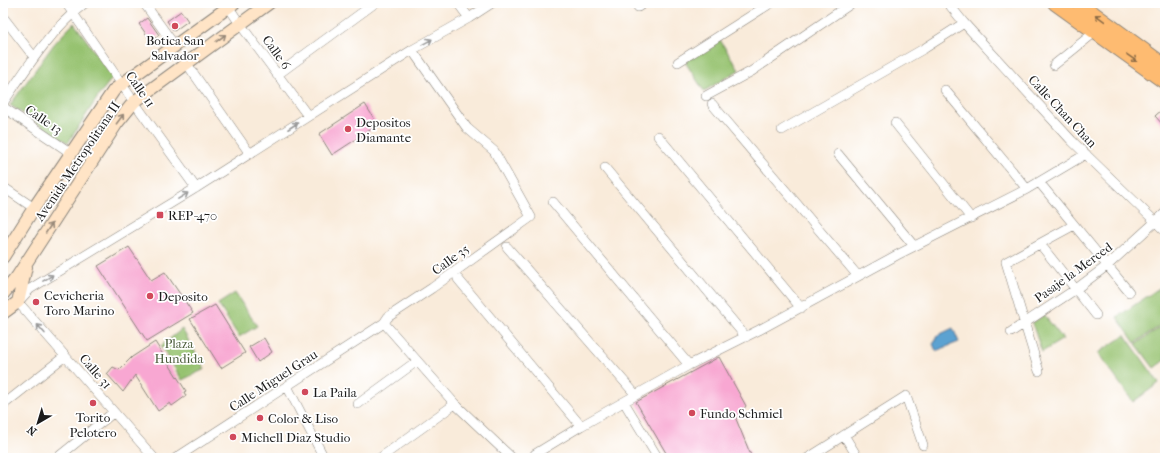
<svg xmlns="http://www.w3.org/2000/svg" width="1168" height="461" font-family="'IM FELL French Canon',serif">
<rect width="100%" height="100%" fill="#fff"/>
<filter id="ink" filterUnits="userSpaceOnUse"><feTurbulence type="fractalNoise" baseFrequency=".025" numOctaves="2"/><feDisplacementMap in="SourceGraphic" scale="8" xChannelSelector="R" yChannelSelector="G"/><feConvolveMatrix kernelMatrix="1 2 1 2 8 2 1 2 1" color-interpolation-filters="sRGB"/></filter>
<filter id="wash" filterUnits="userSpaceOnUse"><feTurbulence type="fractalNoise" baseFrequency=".012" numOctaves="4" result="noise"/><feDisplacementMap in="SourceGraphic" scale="16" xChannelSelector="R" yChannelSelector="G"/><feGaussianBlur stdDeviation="0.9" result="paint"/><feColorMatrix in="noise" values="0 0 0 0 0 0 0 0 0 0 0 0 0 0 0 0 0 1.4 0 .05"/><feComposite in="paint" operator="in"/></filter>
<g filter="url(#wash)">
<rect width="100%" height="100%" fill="#f9ebda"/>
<path fill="#96c26f" stroke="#596f46" d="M74,23L113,77L99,95L68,143L10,105L54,44Z
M720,40L739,70L704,91L685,62Z
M1165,284V322L1135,343L1117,317Z
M235,293L257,326L239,337L218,304Z
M1044,315L1063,339L1042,352L1032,323Z
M1165,324V360L1154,368L1136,344Z
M182,329L205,369L182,380L161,346Z
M1125,335L1159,383L1133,402L1098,353Z"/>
<path fill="#5ba2d1" stroke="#3c5f76" d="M953,328L959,342L936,351L933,344L936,340V336Z"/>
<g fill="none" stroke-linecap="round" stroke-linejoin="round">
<path stroke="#5ba2d1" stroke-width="3" d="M3,304H5"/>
</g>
<g id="blocks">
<path fill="#f8a7d2" d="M181,11L188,21L174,31L167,21Z
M147,18L159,35L151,41L139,24Z
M365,104L378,125L332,155L319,134Z
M1165,107V127L1155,116Z
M129,247L151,280L165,272L193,313L147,341L98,266Z
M215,305L245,353L221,368L190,319Z
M264,338L272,352L258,362L249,347Z
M155,342L186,391L184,392L186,396L172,406L170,403L158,411L135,375L123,392L107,374L113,367L119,370L132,357Z
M719,357L746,406L736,419L752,458H669L636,402Z"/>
</g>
</g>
<g filter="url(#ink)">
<use href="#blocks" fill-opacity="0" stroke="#8a847b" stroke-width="1"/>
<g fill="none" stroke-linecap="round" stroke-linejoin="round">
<g stroke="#8a847b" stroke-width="10">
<path id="minor" d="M66,3L134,102L196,188
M144,3L175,46
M226,3L240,24L308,116
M458,3L469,18
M948,3L964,23L1072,141L1165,231
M638,7L644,3
M3,17L34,57
M678,62L771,3
M187,64L250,154
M1054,65L1095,32
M277,75L375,3
M945,90L1027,189
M706,96L752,71L852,3
M3,103C26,69 51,29 85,3
M712,104L858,276
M3,107L71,153
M895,123L971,218
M782,130L925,48L964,23
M658,136L801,308
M838,154L914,246
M605,168L746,337
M1039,182L1129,292
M3,187L34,208
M553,202L689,365
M1040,244L1096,315
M507,247L636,395
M458,279L581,426
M384,323L455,404L512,458
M1011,332L1076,289L1108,265L1165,213
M1039,371L1006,262L1074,225
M287,386L322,454
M624,402L658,458
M358,404L417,361
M3,405L65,356
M844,435L858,458
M535,454L581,426L689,365L759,330L897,255L1027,189L1086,154
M57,458L114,412
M154,458L18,302L30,289L196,188L412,50L469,18L492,3
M176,458L384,323L388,317L432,288L531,217L494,151L467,128L412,50
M380,458L455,404
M808,458L906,396L923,445"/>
</g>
<g stroke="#8a847b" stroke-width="14">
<path id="secondary" d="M3,257L34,208L114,90L234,3
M3,294L17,277L117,123L134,102L269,3
M3,313L18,302L26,267"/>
</g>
<g stroke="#8a847b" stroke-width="16">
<path id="trunk" d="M1055,3L1165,82
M1079,3L1165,66"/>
</g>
<use href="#minor" stroke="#fff" stroke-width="9"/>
<use href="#secondary" stroke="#ffe4c6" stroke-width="12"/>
<use href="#trunk" stroke="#febb71" stroke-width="14"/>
</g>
<defs><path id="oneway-shaft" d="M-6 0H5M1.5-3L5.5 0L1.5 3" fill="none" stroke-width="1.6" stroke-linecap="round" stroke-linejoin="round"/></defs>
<g stroke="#8d6c46">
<use href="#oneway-shaft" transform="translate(1100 18) rotate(-144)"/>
<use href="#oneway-shaft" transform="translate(1132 58) rotate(35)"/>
</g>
<g stroke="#998a7a">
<use href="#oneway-shaft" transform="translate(221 38) rotate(-37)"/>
<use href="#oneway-shaft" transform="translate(120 119) rotate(-53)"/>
<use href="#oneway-shaft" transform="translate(49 228) rotate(-57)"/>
</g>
<g stroke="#999">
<use href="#oneway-shaft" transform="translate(427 42) rotate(-29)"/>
<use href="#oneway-shaft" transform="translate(293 126) rotate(-33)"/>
<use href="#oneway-shaft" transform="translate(183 196) rotate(-31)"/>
<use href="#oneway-shaft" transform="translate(48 278) rotate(-31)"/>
<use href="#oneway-shaft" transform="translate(41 329) rotate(-131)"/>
</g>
</g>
<g fill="#d1495b" stroke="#fff" stroke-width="1.5">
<circle cx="175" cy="26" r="4"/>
<circle cx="348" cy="129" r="4"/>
<rect x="156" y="211" width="8" height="8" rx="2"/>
<circle cx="150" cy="296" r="4"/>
<circle cx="36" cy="302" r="4"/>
<circle cx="305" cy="392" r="4"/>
<circle cx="93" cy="403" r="4"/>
<circle cx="692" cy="413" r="4"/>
<circle cx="260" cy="418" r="4"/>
<circle cx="233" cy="437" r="4"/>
</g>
<g text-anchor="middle" stroke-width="3.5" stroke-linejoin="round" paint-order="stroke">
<g font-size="13" fill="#1c1c1c" stroke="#fff" text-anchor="start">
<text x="175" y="45" text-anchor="middle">Botica San<tspan x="175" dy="15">Salvador</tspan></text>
<text x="356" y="127">Depositos<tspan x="356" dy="15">Diamante</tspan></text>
<text x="168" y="220">REP-470</text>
<text x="44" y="300">Cevicheria<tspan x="44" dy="15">Toro Marino</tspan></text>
<text x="158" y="301">Deposito</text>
<text x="313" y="397">La Paila</text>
<text x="700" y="418">Fundo Schmiel</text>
<text x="93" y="422" text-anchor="middle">Torito<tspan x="93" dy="15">Pelotero</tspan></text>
<text x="268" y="423">Color &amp; Liso</text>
<text x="241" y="442">Michell Diaz Studio</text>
</g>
<g font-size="13" fill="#1c1c1c" stroke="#fff">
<text transform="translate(277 52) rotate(54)" y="5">Calle 6</text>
<text transform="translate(141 89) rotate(55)" y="5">Calle 11</text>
<text transform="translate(1063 111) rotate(47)" y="5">Calle Chan Chan</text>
<text transform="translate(44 119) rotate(34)" y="5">Calle 13</text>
<text transform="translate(77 161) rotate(-56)" y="5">Avenida Metropolitana II</text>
<text transform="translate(450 259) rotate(-36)" y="5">Calle 35</text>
<text transform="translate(1073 272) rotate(-36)" y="5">Pasaje la Merced</text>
<text transform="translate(96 371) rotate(49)" y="5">Calle 31</text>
<text transform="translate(273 380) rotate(-33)" y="5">Calle Miguel Grau</text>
</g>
<g font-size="13" fill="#4d5e3d" stroke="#fff">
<text x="179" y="348">Plaza<tspan x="179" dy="15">Hundida</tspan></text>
</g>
</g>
<rect width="1168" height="461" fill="none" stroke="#fff" stroke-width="16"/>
<g transform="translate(38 423) rotate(218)" stroke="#ffffff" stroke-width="3" paint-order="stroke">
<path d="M0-3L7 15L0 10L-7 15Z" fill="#1c1c1c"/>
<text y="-6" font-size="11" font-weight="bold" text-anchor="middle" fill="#1c1c1c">N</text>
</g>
</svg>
